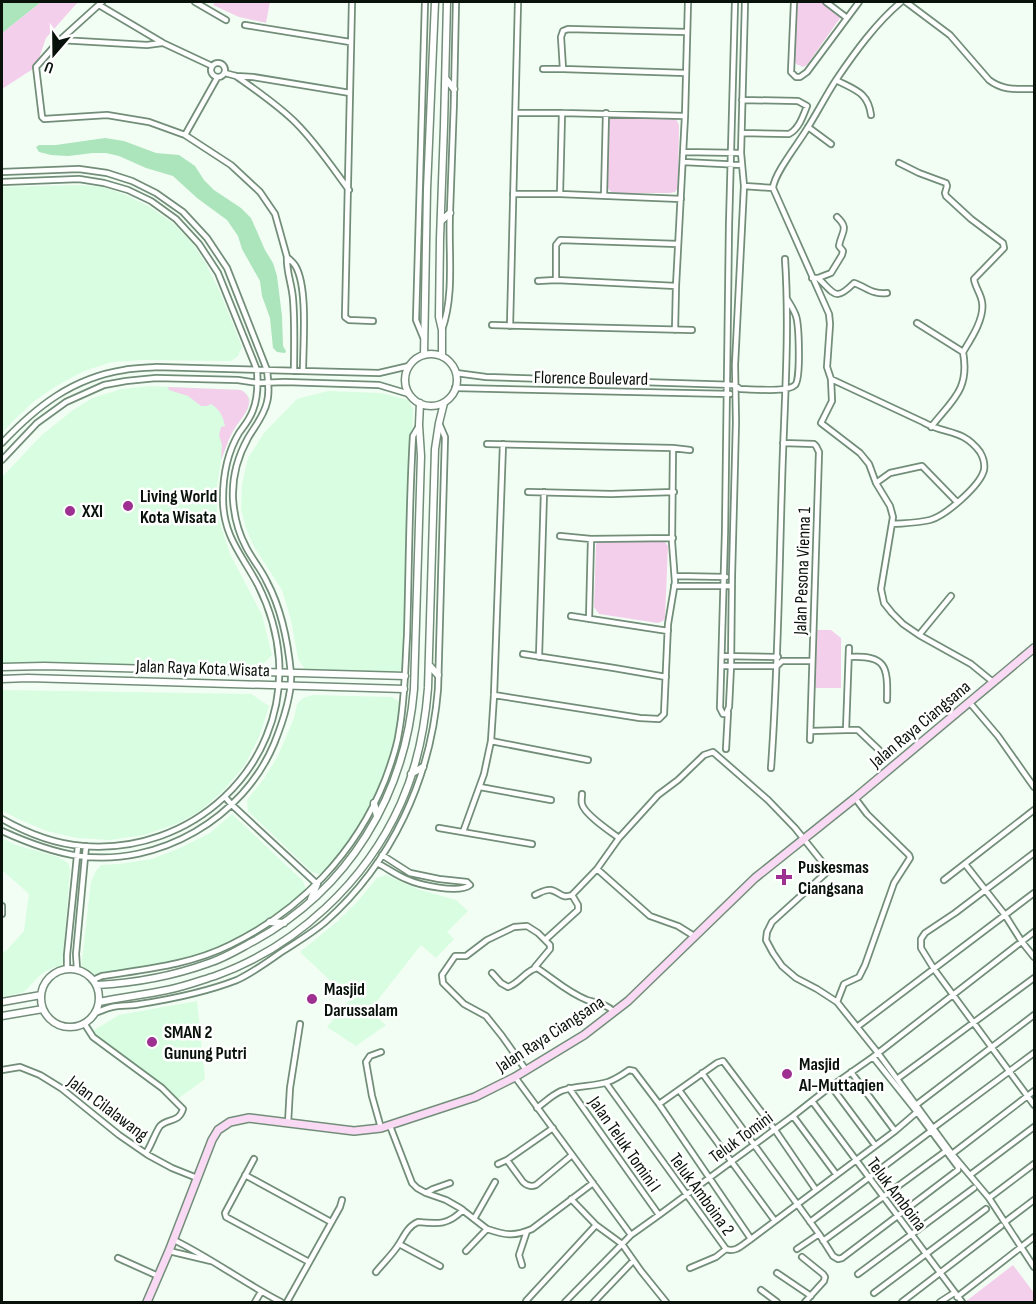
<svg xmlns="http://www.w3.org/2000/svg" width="1036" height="1304" font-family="'Sofia Sans Condensed',sans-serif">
<rect width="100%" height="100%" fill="#f2fef4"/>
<path fill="#d8fde0" d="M78,185L103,187L126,195L150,207L174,224L192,243L206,264L219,290L242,347L238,356L231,361L142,360L112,362L84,371L56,386L33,402L14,420L2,433V187Z
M150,386L241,390L247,394L250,399L248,409L231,434L221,460L217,486V514L230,554L262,615L272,655L261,666L11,663L2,665V477L42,435L73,410L93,398L121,389Z
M328,391L381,393L408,400L413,409L405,666L397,673L313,671L305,669L298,659L291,620L282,590L253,545L246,528L241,509L242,484L248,458L264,433L297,399Z
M2,690L251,694L269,706L259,737L244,766L224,790L199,812L176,824L144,835L110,840L77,838L47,831L16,818L2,810Z
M313,695L392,697L400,702L403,709L396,747L371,813L328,870L320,874L312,872L248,811L247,800L263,780L278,756L294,718L297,704L303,698Z
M232,814L303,881L306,890L302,899L261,929L212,952L166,967L112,974H94L81,969L91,882L96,871L101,865L119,864L152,859L180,848L210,833Z
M2,838L16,845L58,857L68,863L70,870L62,967H54L40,975L24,992L2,997V952L6,951L24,931L29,894L2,870Z
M386,875L417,889L456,900L468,911L447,932L454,939L436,958L421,945L369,1011L386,1025L356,1046L327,1027L350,999L300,952L338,921L358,901L377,878Z
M197,1001L205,1079L176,1100L124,1061L91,1032L119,1015Z"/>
<path fill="#f4cfec" d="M41,2H78L46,38L36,67L2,89V33Z
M215,2H270L266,23L239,17L213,5Z
M796,2H826L841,14L840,18L807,65L803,67L796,64L794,60Z
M613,116L675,117L679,125L678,188L675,192L670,193H613L609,190L607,185L608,120Z
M168,387L241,390C261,402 239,419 232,433C227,442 225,451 221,460L222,445L219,435L221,427L225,426C223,416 220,410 211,404L207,406H201L188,396L169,390Z
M599,540H663L668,546L665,618L663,621L658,623L599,614L594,607L596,544Z
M812,630H831L841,638V688H811Z
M1013,1265L1034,1293V1302H965Z"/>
<path fill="#ace5bb" d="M2,2H41L2,33Z
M105,138L124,141L156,153L179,155L195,166L204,180L214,190L241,208L251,218L265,250L273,263L277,276L282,316L283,346L286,351L285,353L277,352L273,348L270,318L262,296L260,281L242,249L238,236L227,220L197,198L173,176L146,168L119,156L106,153H93L68,156L51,155L39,152L36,147L39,145H56Z"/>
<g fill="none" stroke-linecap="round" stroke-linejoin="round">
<g stroke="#728e79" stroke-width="8">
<path id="minor" d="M102,2L60,40L36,67L42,117L44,119L107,115L149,122L185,135L231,165L260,192L275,214L287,257
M195,2L226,20
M352,2L345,317L349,320L373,321
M735,2L729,225L725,532L720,708L723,714H726L729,707L731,666L732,576L736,422L735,365L744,186L741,153L745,2
M794,2L791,72L796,77H800L807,72L859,2
M826,2L847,18
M901,2C876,23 855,52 836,80C825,97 816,115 805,132C797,145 774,174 773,188L829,314L830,324L827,367L831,379L832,401L821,423L860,453L869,464L876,483L890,506L893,517L881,589L884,603L892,613L903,624L919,635L971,664L993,682
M906,2L950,35L989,80C1003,91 1018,89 1034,89
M99,5L163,43L212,66
M245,25L350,42
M60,40L147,45L162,43
M211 70a7 7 0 1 1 14 0a7 7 0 1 1-14 0Z
M543,69H563
M225,73L236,76L253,77L350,93
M686,73L563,69L561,37L563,31L568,29L686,32
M236,76C257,91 278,105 296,123C316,143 332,167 349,190
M836,80C855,90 868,92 871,115
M516,113H562L685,116
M808,127L831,144
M742,133L789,134C799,129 803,116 807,106L798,101L742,100
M185,135L217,78
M683,152L741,153
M683,162L742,165
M899,163L919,173L946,183L947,186L945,193L946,196L971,219L1003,243L1004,248L974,279C975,287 981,294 982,302C985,318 971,339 963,352
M2,172L79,169L107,173L132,181L156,193L183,212L207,238L227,268L267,370C268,380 270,392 267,402C264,416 255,426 248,438C238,456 232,478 233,499C234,515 238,532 246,547C252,559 261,569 267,582C282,610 288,642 291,674C292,694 282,724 274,744C243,818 159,867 79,856C52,852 26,842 2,831
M2,182L79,179L104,183L128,190L151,201L176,219L199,244L218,273L257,370C258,384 258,398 253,410C250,419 244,426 239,433C227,453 223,476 223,499C223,536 242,555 258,585C270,609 277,633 279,659C286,769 191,855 83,846C55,844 25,832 2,819
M744,186L773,188
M513,194H560L681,199
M560,194L562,113
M604,196L606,113
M812,278H818L831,273L842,255L843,251L839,246C841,232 850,229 837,217
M818,278C835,294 835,302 854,283C866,287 873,295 887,293
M556,280V245L560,240L678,244
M538,281L556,280L676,286
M917,323L963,352C970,390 952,400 931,427
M492,325L692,330
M510,326L518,2
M442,330C455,293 448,251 450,212C453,142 455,72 456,2
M675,330L676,286L685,116L688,2
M423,337L416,320L425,2
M294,371C294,347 295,322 293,299C292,284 286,271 287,257C290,260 294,263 296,267C308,289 303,345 303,371
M456,373L486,377L735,385L740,389C752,389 787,393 795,385C801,380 799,325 796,316C794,310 790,304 787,299
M831,379L923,422C945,435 962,428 980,452C983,457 985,464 984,470C980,486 945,516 930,520C918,523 905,523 892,524
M455,388L730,394
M2,443C36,407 72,378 124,370C134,368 146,368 156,367L379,373L409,366
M783,443L814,444L816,446L819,452L810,740
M487,444L673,448L690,450
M2,460L37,423L66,402L104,385L126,381L156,378L238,380L258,383L285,382L379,385L409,394
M876,483L890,473L922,466L957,502
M528,492L611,494L674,492
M560,536L591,539L673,538
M675,576L726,577
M674,586H732
M571,616L668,631
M589,619L591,539
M919,635L951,596
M849,648L846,730H858L879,750
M523,654L614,668L666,677
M722,656L778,657
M539,657L544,492
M849,657C886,655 888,666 887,700
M722,666H777L782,661H812
M494,695L640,718L659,719L664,714L668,624L675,582L672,542L673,448
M970,703L998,736L1034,787
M811,731L846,730
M491,741L588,760
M726,749L728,712
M771,768C778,673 779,577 782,482C784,408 790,333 785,259
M480,787L551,800
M582,794C582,797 581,801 582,804C584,814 611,832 619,838
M225,797L232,805L317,884
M439,828L532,844
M463,832L484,774L491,741L494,695L503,444
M1034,853L955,913L925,933L921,939V948L934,969L1034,1105
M377,863C387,868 396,875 406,879C419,885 459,894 470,885L467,882L439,879L410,873L382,855
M965,864L1005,915L1022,942L1034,957
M597,869L619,838L658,795L678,780L704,755L713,752L768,800L795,828L827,868V872L772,922L767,932L766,940L773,953L782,966L796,978L817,989L837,1002L878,1053L952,1154L989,1198L1034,1267
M944,880L1034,810
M535,895C540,893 545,889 551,890C560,892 561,899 572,895
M2,906V914
M535,967L550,949V945L545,940
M67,969V955L78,846
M77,969L76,954L86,846
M492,973L501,983L508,987C520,983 526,970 537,968C555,980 567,992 587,1000C597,1003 607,1004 614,1012
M93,980L102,976C146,969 190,965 230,945C300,911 356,853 385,780C391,764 397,748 399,732C405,700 405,668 407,636C409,570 409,503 413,436L419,426
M837,1002L844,984L859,977L865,965L894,883L910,858L909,855L867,814L855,798
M95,1013C101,1011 107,1008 112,1007C121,1005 131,1006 140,1004C172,999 206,992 237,980C252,973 266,963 280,953C295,943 311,934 325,922C392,863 431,778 438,689L445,437L439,423
M84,1023L93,1037L162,1088L183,1109C179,1123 168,1118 160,1126C155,1133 151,1146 146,1153
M857,1027L1034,893
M381,1052L370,1056L366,1062L372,1096L381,1128
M2,1070L20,1067L40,1075L61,1088L119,1135L148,1155L172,1168L197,1178
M526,1070L502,1036L486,1016L464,1004L443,983L442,975L455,956H466L487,940L514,927L527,926L538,933L545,940L578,910V905L572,895L597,869L650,916L678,926L694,936
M851,1072L895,1131
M702,1073L819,1234L833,1256L838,1259L842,1258L958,1170V1167L917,1112L873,1057
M515,1077L631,1235L659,1215L793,1116L826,1090L873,1057L1034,932
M897,1079L1034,978
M606,1083L726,1249C736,1253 743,1244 751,1239L895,1131L917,1112
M831,1086L875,1145
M569,1088L659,1215
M679,1090L775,1221
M812,1101L962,1302
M659,1104L717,1063L723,1061L775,1130L816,1190
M916,1105L1034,1015
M537,1108C545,1102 552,1095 561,1091C576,1085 593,1087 608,1082C616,1079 622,1075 629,1070L634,1071L659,1104L751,1239
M793,1116L836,1174
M288,1123L290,1088L300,1024
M390,1126L412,1183L417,1188L426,1193L433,1189L450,1183
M933,1128L1034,1053
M952,1154L1034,1091
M254,1159L225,1213L226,1217L309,1262
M507,1160L523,1182C527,1186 531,1187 536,1185L572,1155
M498,1164L507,1160L553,1128
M245,1175L331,1222
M970,1175L1034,1127
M426,1193L446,1200L460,1208L487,1229
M989,1198L1034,1164
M571,1199L596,1225L622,1244L641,1271L666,1302
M474,1219L495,1182
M810,1222L931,1131
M1005,1222L1034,1200
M174,1240C211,1258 244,1283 281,1302
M823,1241L946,1151
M399,1244L440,1266
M797,1249L819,1234
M169,1251L211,1261
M466,1251L487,1229C505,1235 514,1237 532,1229L593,1183
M802,1257L823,1274L825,1277L824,1281L805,1302
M118,1258L158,1276
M522,1265L519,1255L527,1231
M690,1268L716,1257L726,1249
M376,1272C383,1263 393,1254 399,1244C404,1236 408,1226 418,1222C439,1224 448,1225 463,1210
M777,1273L811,1296
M858,1274L974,1188
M761,1290L777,1302
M874,1293L986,1209
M957,1297L1034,1237
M255,1302L261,1292
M287,1302L340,1207L342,1200
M526,1302V1301L596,1225
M565,1302L631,1235
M594,1302L633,1261
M902,1302L1001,1226
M940,1302L954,1293"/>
</g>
<g stroke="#728e79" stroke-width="9">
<path id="tertiary" d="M446,79L454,89
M441,221L450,213
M405 380a26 26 0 1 1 52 0a26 26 0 1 1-52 0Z
M424,355L427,189L435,2
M442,356V330L439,317L440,239L444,126L447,2
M429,665L438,675
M2,667L44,666L405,676
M2,679L28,678L404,689
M411,774L423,767
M374,803L377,816
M311,899L317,884
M270,922L284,923
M41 998a29 29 0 1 1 58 0a29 29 0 1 1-58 0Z
M97,985C135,983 173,976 209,963C225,958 239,949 254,941C349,889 405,796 414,689L421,456L419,425L420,403
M2,1002L41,995
M99,1002C122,997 144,995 167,990C183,987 199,981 215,976C296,947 366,882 401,803C417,767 425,727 428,688L435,449L439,423L444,403
M2,1016L43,1009"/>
</g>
<g stroke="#728e79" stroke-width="10">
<path id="secondary" d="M147,1302L169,1251L212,1140L218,1130L230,1122L249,1118L354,1131L381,1128L475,1097L515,1077L584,1035L628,1001L755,878L855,798L1034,648"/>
</g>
<use href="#minor" stroke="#fff" stroke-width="4.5"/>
<use href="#tertiary" stroke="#fff" stroke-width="6"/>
<use href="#secondary" stroke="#f9d9f4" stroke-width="7"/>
</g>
<g fill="#9d3090" stroke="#fff" stroke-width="2">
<circle cx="128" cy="506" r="6"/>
<circle cx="70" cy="511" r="6"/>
<path d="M781 868h6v6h6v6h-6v6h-6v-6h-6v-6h6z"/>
<circle cx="312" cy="999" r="6"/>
<circle cx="152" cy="1042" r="6"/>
<circle cx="787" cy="1074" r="6"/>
</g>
<g text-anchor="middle" stroke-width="5" stroke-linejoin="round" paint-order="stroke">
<g font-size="18" fill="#08120a" stroke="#fff">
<text transform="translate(591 378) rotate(1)" y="6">Florence Boulevard</text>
<text transform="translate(802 571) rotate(-88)" y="6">Jalan Pesona Vienna 1</text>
<text transform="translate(203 668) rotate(2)" y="6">Jalan Raya Kota Wisata</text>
<text transform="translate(920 724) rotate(-40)" y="6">Jalan Raya Ciangsana</text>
<text transform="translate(550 1034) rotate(-33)" y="6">Jalan Raya Ciangsana</text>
<text transform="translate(108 1108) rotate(37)" y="6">Jalan Cilalawang</text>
<text transform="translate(741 1137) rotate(-36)" y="6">Teluk Tomini</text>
<text transform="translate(625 1144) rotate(55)" y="6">Jalan Teluk Tomini I</text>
<text transform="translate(702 1194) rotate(54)" y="6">Teluk Amboina 2</text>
<text transform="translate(897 1194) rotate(53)" y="6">Teluk Amboina</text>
</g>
<g font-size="18" font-weight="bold" fill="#08120a" stroke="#fff" text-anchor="start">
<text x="140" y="502">Living World<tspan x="140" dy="21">Kota Wisata</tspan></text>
<text x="82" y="517">XXI</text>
<text x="798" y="873">Puskesmas<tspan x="798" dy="21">Ciangsana</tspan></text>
<text x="324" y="995">Masjid<tspan x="324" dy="21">Darussalam</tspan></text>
<text x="164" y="1038">SMAN 2<tspan x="164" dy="21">Gunung Putri</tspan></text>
<text x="799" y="1070">Masjid<tspan x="799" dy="21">Al-Muttaqien</tspan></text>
</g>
</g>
<rect width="1036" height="1304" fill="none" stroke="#08120a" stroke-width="6"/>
<g transform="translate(54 54) rotate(200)" stroke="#ffffff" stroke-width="4.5" paint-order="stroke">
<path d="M0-4.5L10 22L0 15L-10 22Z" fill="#08120a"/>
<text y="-9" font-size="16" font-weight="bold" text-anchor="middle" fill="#08120a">U</text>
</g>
</svg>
